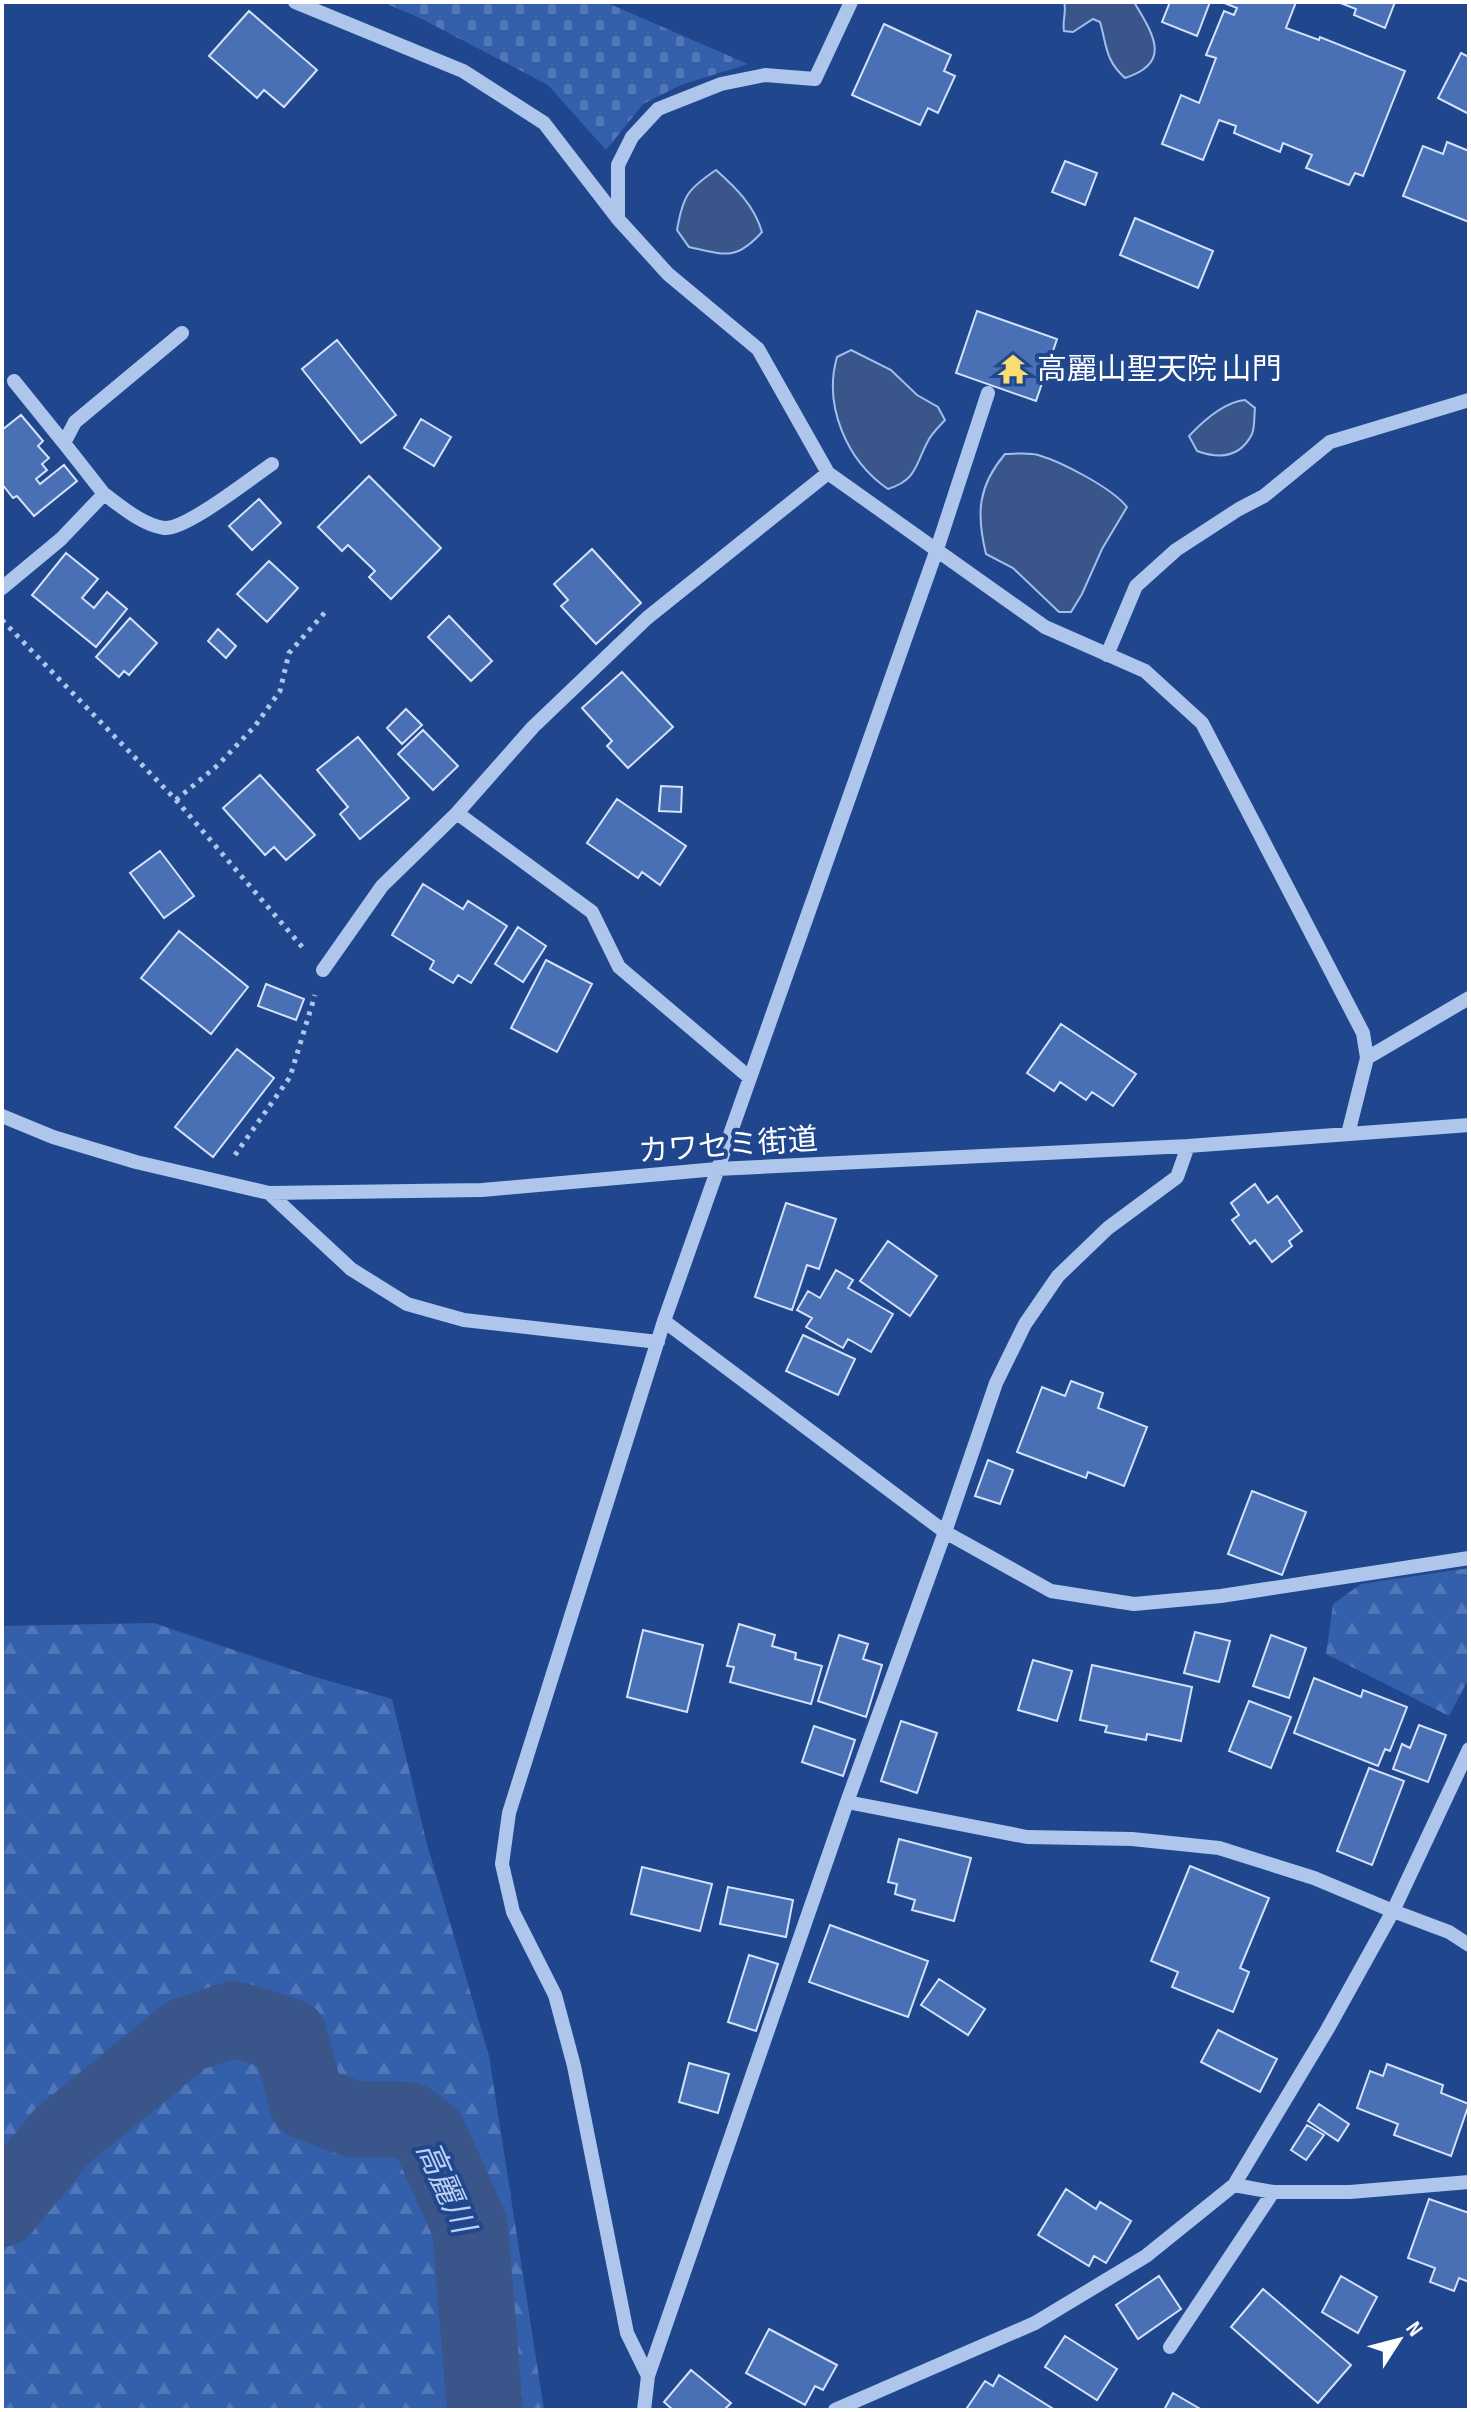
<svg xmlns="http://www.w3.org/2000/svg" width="1471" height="2412" font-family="'Sofia Sans Condensed','Noto Sans JP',sans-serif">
<defs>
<pattern id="forest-firs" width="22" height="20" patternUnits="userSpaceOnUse" patternTransform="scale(2)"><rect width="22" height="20" fill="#345fab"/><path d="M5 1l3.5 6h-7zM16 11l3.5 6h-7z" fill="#5277b8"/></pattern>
<pattern id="cemetery-stones" width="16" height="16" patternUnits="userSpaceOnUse" patternTransform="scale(2)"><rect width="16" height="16" fill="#345fab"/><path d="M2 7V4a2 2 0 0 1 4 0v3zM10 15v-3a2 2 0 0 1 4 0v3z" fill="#5277b8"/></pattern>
</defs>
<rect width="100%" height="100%" fill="#20468e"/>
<path fill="url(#forest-firs)" d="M1469,1568V1678L1449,1716L1326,1654L1333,1604L1361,1584Z
M154,1623L305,1674L392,1699L427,1844L489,2056L544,2410H2V1626Z"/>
<path fill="url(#cemetery-stones)" d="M382,2H605L748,64L681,85L643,104L606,150L548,85L418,17Z"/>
<path fill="#3a558a" stroke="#a2beed" stroke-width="2" d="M1064,2H1134C1153,34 1173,63 1125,78C1105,60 1107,46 1100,22L1093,19L1073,32L1064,31C1062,21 1067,11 1064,2Z
M716,170C736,188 754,205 762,232C736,261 725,255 689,247L677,230C683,195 688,189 716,170Z
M851,350L891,370L917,395L938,407L945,420C939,427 932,433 928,441C915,465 917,480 888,489C847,461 823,406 837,357Z
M1245,400L1255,408C1254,416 1255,427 1252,434C1240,458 1219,459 1197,451L1189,436C1204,420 1224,402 1245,400Z
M1005,454C1015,454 1028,452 1038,455C1062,462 1112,488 1127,507L1102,549L1082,594L1071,612H1059L1013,568L986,554C976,513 978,486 1005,454Z"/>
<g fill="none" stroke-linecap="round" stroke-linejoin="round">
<path stroke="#3a558a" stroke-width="76" d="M2,2209L62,2136L186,2035L234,2019L289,2036L307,2102L353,2119L408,2120L429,2135L470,2227L485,2410"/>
</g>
<path fill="#4970b5" stroke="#d4e1f9" stroke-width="2" d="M1170,2H1210L1197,36L1162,22Z
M1222,2H1296L1286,28L1319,40L1320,37L1405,71L1363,176L1355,173L1349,185L1306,168L1312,155L1283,143L1280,152L1234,133L1236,126L1219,120L1203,160L1162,144L1181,95L1199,103L1216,58L1206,55L1224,11L1234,15L1237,8Z
M1338,2H1395L1385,28L1354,15L1356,9Z
M249,11L317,70L284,107L264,90L257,98L209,56Z
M884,24L951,55L944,71L955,76L938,113L928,108L920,125L852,95Z
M1461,53L1469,57V114L1438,98Z
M1447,142L1469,151V222L1403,196L1423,146L1443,154Z
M1065,161L1097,173L1085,205L1052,192Z
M1135,218L1213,251L1198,288L1120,255Z
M977,311L1057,339L1036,401L956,373Z
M337,340L396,415L361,443L302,369Z
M21,415L43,441L38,446L49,458L42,464L47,470L36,479L40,484L64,465L77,481L34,516L17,496L13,498L2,484V430Z
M421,419L451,437L434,466L404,448Z
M369,476L441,548L391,599L369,577L375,571L348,545L342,551L318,527Z
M259,499L281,523L252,550L229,526Z
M592,549L641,603L596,644L561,606L568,600L554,584Z
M66,553L98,579L82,598L94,608L107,592L127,609L96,647L32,595Z
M269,561L298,588L267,622L237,594Z
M449,616L492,661L471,681L428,637Z
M130,618L157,643L129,675L124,671L119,677L96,657Z
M218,629L236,646L226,658L208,641Z
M622,672L673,727L628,768L607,746L612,741L582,708Z
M406,709L422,725L402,744L387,728Z
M423,730L458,766L433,790L398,754Z
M358,737L409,798L360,839L340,814L348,807L317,770Z
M260,775L315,835L286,860L274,847L265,855L223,808Z
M661,786L682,787L681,812L659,811Z
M617,799L686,846L660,885L642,872L638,878L587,843Z
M160,851L194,896L164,918L130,873Z
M423,884L463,909L468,901L507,926L471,983L458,975L453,983L430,969L434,961L392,935Z
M518,927L546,946L523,982L495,964Z
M179,931L248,987L211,1034L141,978Z
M546,960L592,984L557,1052L511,1028Z
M266,984L304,999L296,1020L258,1006Z
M1061,1024L1136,1074L1113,1106L1092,1092L1086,1100L1060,1082L1054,1091L1027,1073Z
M237,1049L274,1078L213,1157L175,1127Z
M1255,1184L1268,1203L1277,1196L1302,1231L1289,1241L1292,1246L1272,1262L1255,1240L1250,1244L1232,1220L1239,1215L1231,1203Z
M786,1203L836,1219L819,1269L807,1265L792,1310L755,1297Z
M888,1241L937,1276L910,1316L860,1281Z
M836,1270L853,1280L848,1288L893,1314L871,1352L848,1339L843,1348L806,1327L812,1318L797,1310L808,1291L820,1298Z
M803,1335L855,1359L838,1395L786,1371Z
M1071,1381L1103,1393L1098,1408L1147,1427L1124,1486L1088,1472L1086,1478L1017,1452L1042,1387L1065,1396Z
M988,1460L1013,1470L1000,1504L975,1496Z
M1252,1491L1306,1512L1282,1575L1228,1554Z
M739,1624L775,1635L772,1646L796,1653L795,1659L822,1666L811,1704L730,1682L734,1667L727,1666Z
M643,1630L703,1645L687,1712L627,1697Z
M1195,1632L1230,1641L1219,1682L1184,1673Z
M839,1635L868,1644L863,1659L882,1665L866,1717L818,1701Z
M1271,1635L1306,1648L1289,1698L1253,1686Z
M1033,1660L1072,1671L1057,1721L1018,1710Z
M1092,1665L1192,1687L1181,1741L1147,1734L1146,1740L1105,1732L1107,1726L1080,1720Z
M1314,1678L1361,1697L1363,1690L1407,1707L1390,1751L1385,1749L1378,1766L1294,1733Z
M1249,1701L1291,1717L1271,1768L1229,1751Z
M901,1721L937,1733L917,1793L881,1781Z
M1419,1725L1446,1735L1428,1782L1393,1769L1402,1744L1410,1748Z
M814,1726L855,1740L843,1776L802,1762Z
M1369,1768L1404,1781L1372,1865L1337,1851Z
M899,1839L971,1858L954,1921L912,1910L915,1900L895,1894L897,1884L888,1882Z
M1190,1866L1269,1898L1240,1968L1249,1972L1233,2012L1172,1987L1178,1972L1151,1961Z
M642,1867L712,1884L700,1931L631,1914Z
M728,1887L793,1900L786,1937L720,1924Z
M830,1925L928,1961L908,2017L809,1982Z
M749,1955L778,1964L756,2031L728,2022Z
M939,1979L985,2009L968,2035L921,2005Z
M1218,2030L1277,2059L1260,2092L1201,2062Z
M689,2063L729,2074L718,2113L679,2102Z
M1387,2064L1443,2085L1441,2093L1469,2104L1451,2156L1394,2135L1398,2124L1357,2108L1370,2071L1383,2076Z
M1319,2104L1349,2124L1338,2141L1308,2121Z
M1307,2125L1324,2135L1306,2160L1291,2150Z
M1066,2189L1096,2209L1100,2202L1131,2221L1106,2263L1094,2256L1089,2266L1038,2235Z
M1429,2199L1469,2213V2282L1459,2278L1454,2291L1430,2282L1435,2268L1408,2258Z
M1159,2276L1181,2309L1138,2339L1116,2305Z
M1341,2276L1377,2297L1358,2333L1322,2312Z
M1263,2289L1351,2365L1318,2403L1231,2327Z
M769,2329L837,2365L823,2390L815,2386L805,2405L746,2373Z
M1065,2336L1117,2369L1097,2400L1045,2367Z
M691,2370L731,2403L724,2410H673L664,2402Z
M999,2375L1055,2410H970L967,2408L985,2381L993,2386Z
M1173,2393L1202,2410H1164Z"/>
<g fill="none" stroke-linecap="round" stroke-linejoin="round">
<path stroke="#aec5ec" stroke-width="5" stroke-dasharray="4 6" stroke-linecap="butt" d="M2,620L176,800L304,949
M176,800L218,765L255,726L280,691L289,653L327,610
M235,1155L290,1077L315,995"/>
<path stroke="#aec5ec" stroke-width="14" d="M295,2L463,71L544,123L618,219L668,274L758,349L828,473L1045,627L1145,671L1202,723L1363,1033L1367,1058L1348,1134
M618,219V165L632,137L658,109L721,84L765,75L815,79L851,2
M14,381L64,443
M104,494C121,506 142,525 164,528C186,530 251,478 272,464
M2,588L61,539L104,494L64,443L75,422L182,333
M1107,655L1136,586L1176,550L1239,509L1264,496L1330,442L1469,400
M457,813L592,912L619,967L750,1078
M323,970L382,886L457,813L533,727L647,618L828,473
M1367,1058L1469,998
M2,1116L53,1137L136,1162L269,1193L482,1190L717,1169L1188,1146L1469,1125
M269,1193L351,1269L407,1304L464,1320L658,1342
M664,1321L945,1532L1051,1591L1134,1604L1221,1596L1469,1558
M847,1802L1027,1837L1132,1839L1219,1848L1314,1878L1393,1911L1449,1932L1469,1945
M1234,2185L1273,2192H1350L1469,2182
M1170,2347L1273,2192
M648,2376L627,2333L574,2066L555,1995L513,1912L502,1864L509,1813L664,1321L937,549L988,393
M644,2410L648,2376L847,1802L945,1532L996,1383L1025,1324L1058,1276L1108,1228L1177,1177L1188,1146
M835,2410L1035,2323L1146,2256L1234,2185L1327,2030L1393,1911L1469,1749"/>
</g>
<defs>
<g id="temple-bare" transform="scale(2.4)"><path d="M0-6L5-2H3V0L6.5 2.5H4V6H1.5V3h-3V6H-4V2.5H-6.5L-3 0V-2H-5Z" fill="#f9de6f" stroke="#20468e" stroke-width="2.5" paint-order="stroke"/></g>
</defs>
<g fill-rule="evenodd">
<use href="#temple-bare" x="1013" y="369"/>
</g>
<g text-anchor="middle" stroke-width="8" stroke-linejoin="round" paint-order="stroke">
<g font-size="30" fill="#fff" stroke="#20468e" text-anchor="start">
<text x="1037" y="379">高麗山聖天院 山門</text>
</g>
<g font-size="30" fill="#fff" stroke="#20468e">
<text transform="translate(728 1145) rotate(-4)" y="10">カワセミ街道</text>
</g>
<g font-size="32" font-style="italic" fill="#bacff3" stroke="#20468e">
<text transform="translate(446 2187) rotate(66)" y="11">高麗川</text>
</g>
</g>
<rect width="1471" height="2412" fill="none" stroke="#ffffff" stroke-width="8"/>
<g transform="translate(1399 2340) rotate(54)" stroke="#20468e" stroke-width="6" paint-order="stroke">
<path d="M0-6L14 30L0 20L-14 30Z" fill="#ffffff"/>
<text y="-12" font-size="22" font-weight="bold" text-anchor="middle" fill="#ffffff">N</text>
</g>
</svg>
